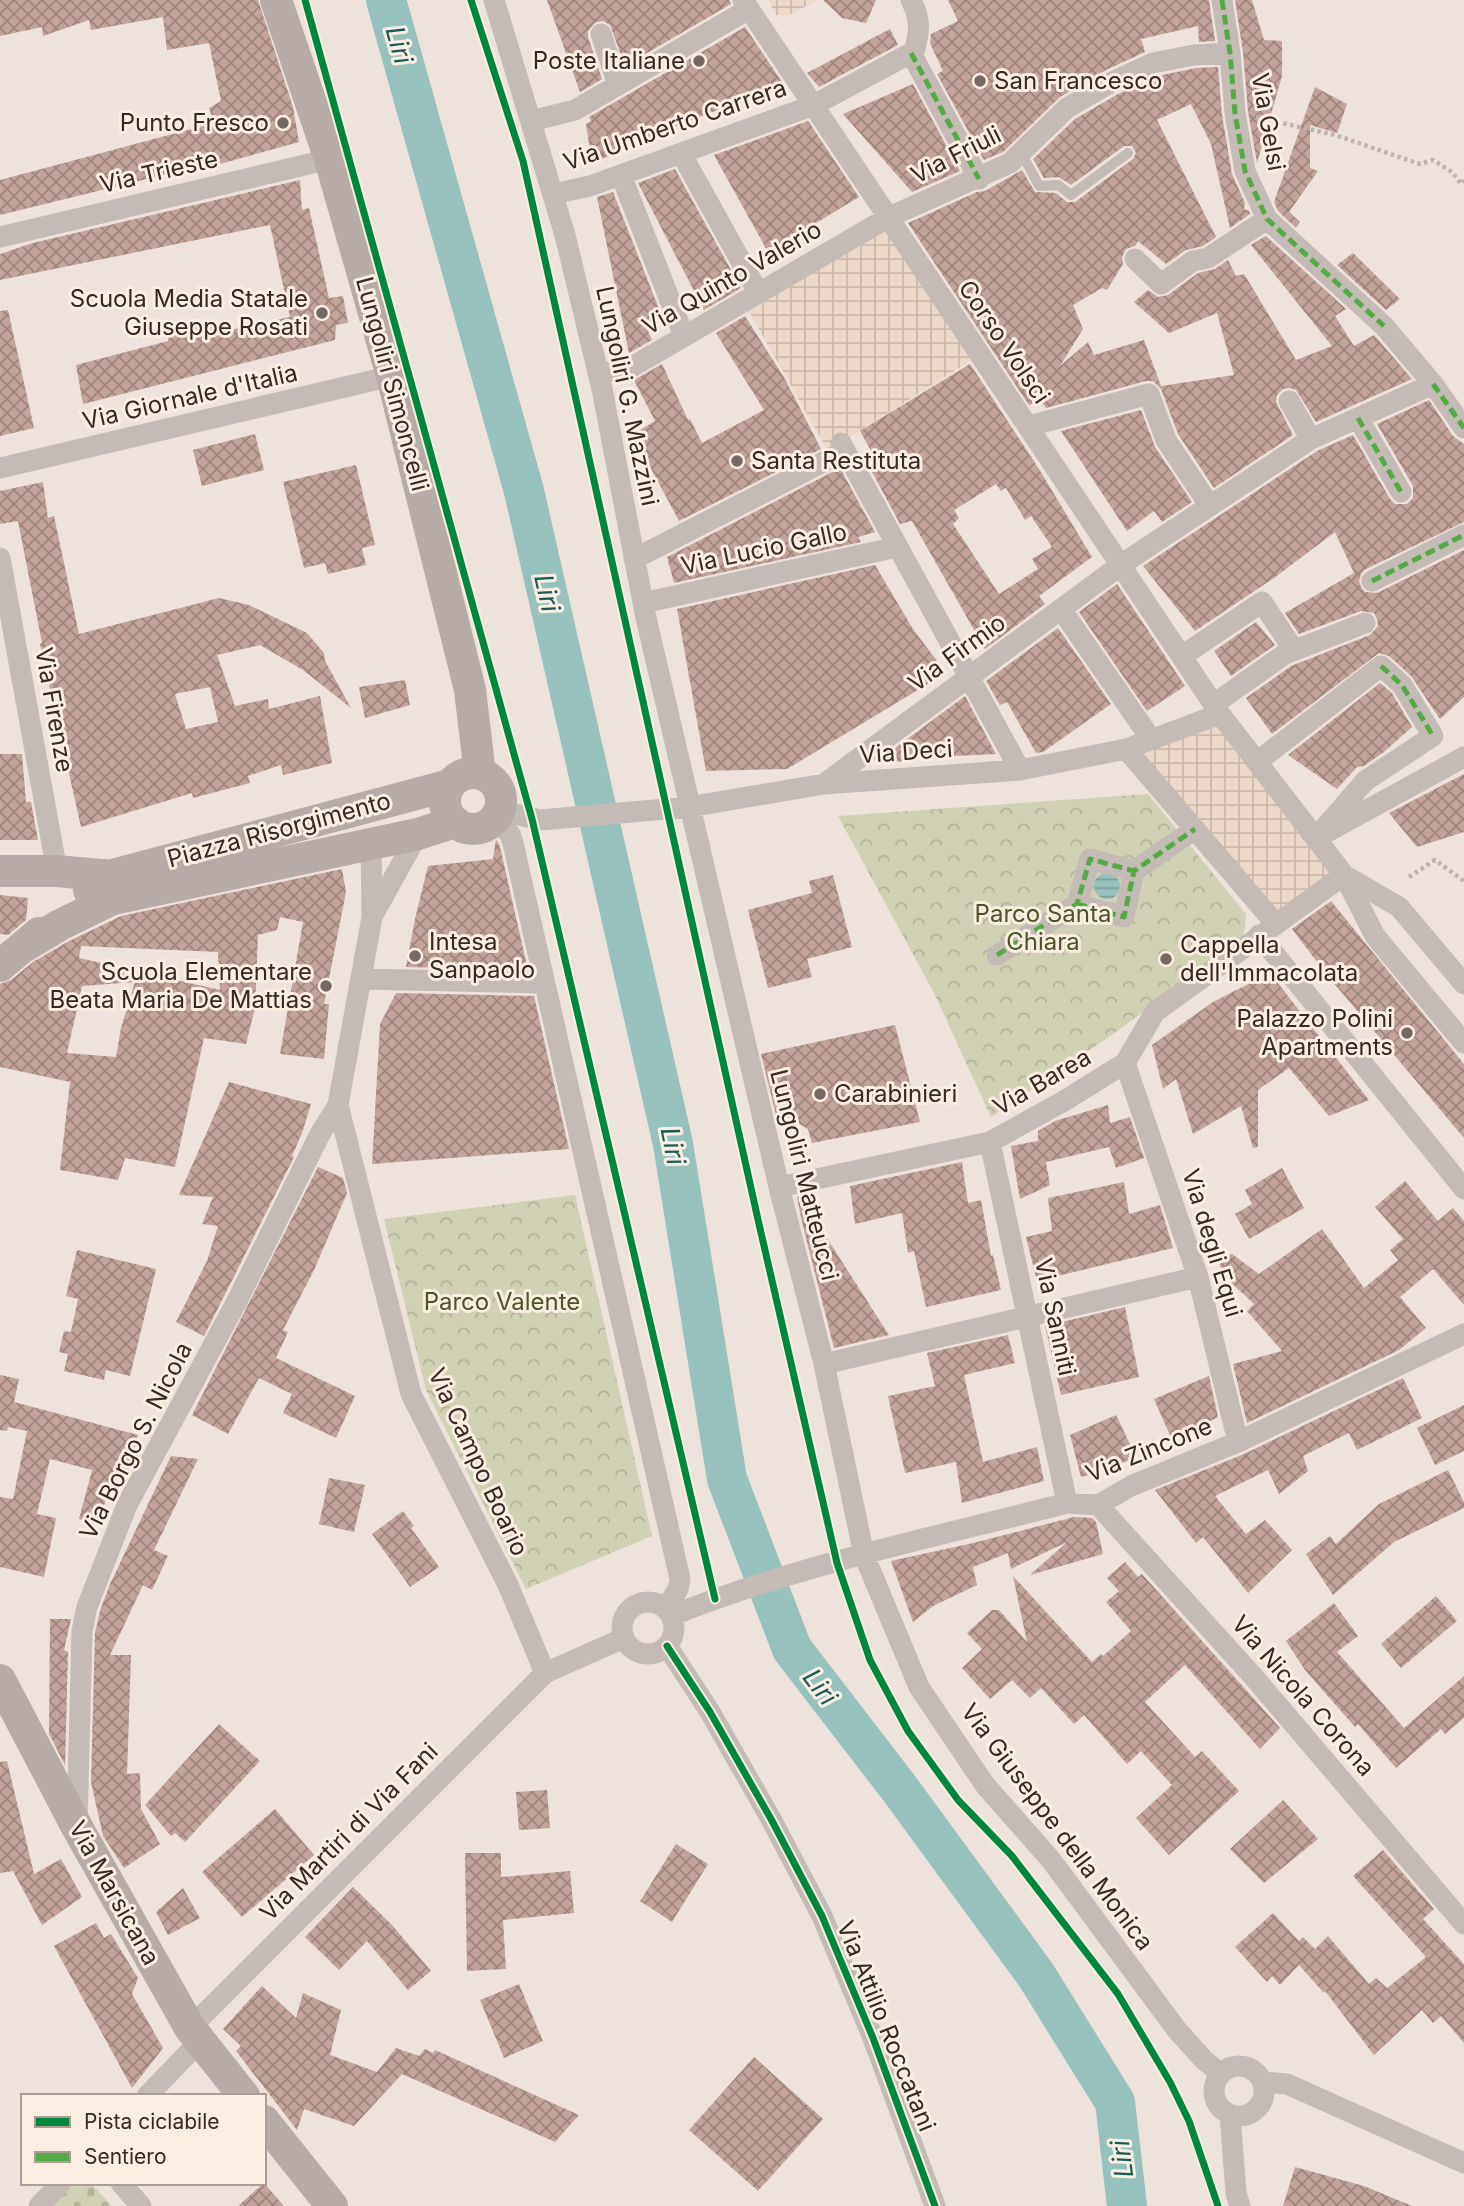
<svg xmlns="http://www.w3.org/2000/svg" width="1464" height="2206" font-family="Inter,sans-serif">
<defs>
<pattern id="forest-crowns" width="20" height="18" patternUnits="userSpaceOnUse" patternTransform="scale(1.75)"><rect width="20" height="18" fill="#d0d1b5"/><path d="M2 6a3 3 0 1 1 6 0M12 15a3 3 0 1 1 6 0" fill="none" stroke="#b3b39c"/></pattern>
<pattern id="cemetery-stones" width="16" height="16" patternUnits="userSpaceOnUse" patternTransform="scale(1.75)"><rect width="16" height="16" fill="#d0d1b5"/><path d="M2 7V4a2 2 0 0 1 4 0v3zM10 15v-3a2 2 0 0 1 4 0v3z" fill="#b3b39c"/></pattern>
<pattern id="plaza-grid" width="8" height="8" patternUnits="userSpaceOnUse" patternTransform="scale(1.75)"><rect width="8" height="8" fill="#edd9ca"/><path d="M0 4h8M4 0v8" fill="none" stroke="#ccbaad"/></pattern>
<pattern id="water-rules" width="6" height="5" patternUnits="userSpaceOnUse" patternTransform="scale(1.75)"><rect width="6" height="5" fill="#97c1bc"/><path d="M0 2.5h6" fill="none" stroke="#7c9d99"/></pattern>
<pattern id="building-cross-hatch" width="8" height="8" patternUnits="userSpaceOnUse" patternTransform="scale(1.75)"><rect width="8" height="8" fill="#c2a49c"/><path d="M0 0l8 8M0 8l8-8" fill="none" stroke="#9e867f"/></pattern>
</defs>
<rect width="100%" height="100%" fill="#ede3dc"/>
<path fill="url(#forest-crowns)" d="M1148,794L1246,914L1245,929L1240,941L1116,1032L991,1117L934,993L838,816Z
M575,1195L652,1536L526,1589L426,1390L384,1219Z"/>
<path fill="url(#cemetery-stones)" d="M75,2183H91L112,2206H53Z"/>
<path fill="url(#plaza-grid)" d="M768,0H818L787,16L776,15Z
M889,217L981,354L828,451L743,301Z
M1220,714L1344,875L1275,923L1126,749Z"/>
<path fill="url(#water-rules)" d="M1094 886a13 13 0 1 1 26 0a13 13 0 1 1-26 0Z"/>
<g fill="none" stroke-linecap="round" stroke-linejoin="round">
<path stroke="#97c1bc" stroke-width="40" d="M386,0L524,491L673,1144L727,1479L792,1649L899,1788L1036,1975L1115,2102L1127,2206"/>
</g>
<path fill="url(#building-cross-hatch)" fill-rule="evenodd" d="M0,0H258L293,107L299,142L213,166L212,163L0,215V180L214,123L209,108L221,101L209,43L167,50L163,17L91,30L89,20L43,36L42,27L0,36Z
M547,0H729L731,4L625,66L610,25L603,21L596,22L588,31V37L602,79L580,92Z
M823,0H876L866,23L842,18Z
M948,0H1209L1215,41L1199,42L1198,26L1141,39L1145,52L1106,70L1060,97L1003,152L984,160L937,74L943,71L930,43L931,34L958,21Z
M1235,0H1252L1264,40L1282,41V76L1257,163L1248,111L1243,52Z
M745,27L784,85L699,117L592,163L586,124L591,121L589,117Z
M890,29L898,45L819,87L807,73Z
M1218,67L1222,115L1232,174L1245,203L1244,209L1249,211L1250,214L1230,228L1211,144L1191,104L1157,120L1216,237L1203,246L1186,250L1166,264L1138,241L1135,246L1126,249L1122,257L1123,264L1107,290L1102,288L1073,305L1083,329L1060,366L1088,342L1094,355L1144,340L1161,386L1234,375L1217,313L1169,333L1134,302L1148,290L1158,297L1168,295L1198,273L1215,269L1228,260L1236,276L1244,274L1296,360L1332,346L1251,245L1266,236L1346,309L1335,316L1354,346L1374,335L1412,379L1316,422L1296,390L1290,388L1283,389L1277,395L1276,402L1293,435L1214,488L1178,434L1161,389L1153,381H1146L1046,408L1041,401L1029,405L908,223L977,192L985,191L1022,170L1035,192L1056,193L1067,202H1075L1133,159L1136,153L1132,146H1124L1071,185L1059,177L1044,178L1033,159L1075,119L1118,94L1157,76L1196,68Z
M913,84L960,171L912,192L843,114Z
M1315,87L1347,104L1337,133L1310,125V168L1318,171L1289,212L1300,222L1296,228L1278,211L1274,202Z
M808,121L859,197L768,252L714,155Z
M675,169L741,288L704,310L638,183Z
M300,180L302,210L309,208L329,298L343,296L348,323L336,325L335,340L83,404L76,365L168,341V331L210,324L216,333L290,317L270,225L0,280V254L33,243Z
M613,192L663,319L647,329L652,340L629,353L597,197Z
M1353,253L1400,299L1386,310L1337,265Z
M8,310L34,428L0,436V311Z
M745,316L785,379L821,449L679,521L641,450L637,432L655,421L634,380L662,364L688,420L690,419L702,443L764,410L716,333Z
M970,364L1039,469L1092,557L1039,596L1045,604L985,649L912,521L900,524L863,455L871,451L860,431ZM996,484L1001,491L1006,488L1025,520L1031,516L1052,547L1032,559L1038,569L999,594L953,524L959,518L954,510Z
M1429,400L1453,436L1464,444V522L1366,569L1361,574L1359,581L1361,587L1365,592L1377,593L1464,550V697L1440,719L1411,676L1389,656L1379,653L1272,734L1246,698L1291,666L1370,635L1378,626L1377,619L1374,613L1361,611L1299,634L1285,613L1354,573L1335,532L1274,578L1195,631L1143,566L1317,451L1353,435L1390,499L1395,504H1407L1413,498V486L1377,424Z
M1141,410L1155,447L1192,502L1162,522L1154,511L1127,531L1061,431Z
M255,434L264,470L202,486L193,450Z
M356,465L375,545L362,548L366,565L328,574L325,563L304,568L283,482Z
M840,468L875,532L858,537L861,542L674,583L667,557Z
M43,482L48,518L54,516L79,634L219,598L249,605L307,633L324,653L325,661L351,708L303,670L260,645L217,655L235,706L268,699L269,709L320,696L332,763L283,775L281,765L248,776L250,783L193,798L192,793L81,827L40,644L42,643L18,521L0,524V491ZM210,687L218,722L186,729L175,694Z
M875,565L913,629L946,673L787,769L706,771L677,609Z
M1117,584L1185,686L1147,711L1079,612Z
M1256,622L1275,645L1231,676L1214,651Z
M1058,628L1111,704L1043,752L1036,753L1007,702L1000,705L986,681Z
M405,680L410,705L365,718L359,687Z
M1380,683L1392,693L1412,727L1384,752L1364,766L1357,767L1337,789L1288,755Z
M965,696L996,754L912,758L911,761L875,763Z
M0,754H22L26,802H31L38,840H0Z
M1464,774V832L1417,847L1389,813Z
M496,839L500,847L528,970L406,967L415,919L428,866L493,859Z
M342,869L346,892L324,1004H329L324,1059L280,1054L303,922L280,917L277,930L258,935L255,1008L246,1044L204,1038L175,1167L125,1158L118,1180L60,1170L70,1082L0,1067V984L11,980L33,962L69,941L121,916ZM81,946L218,952L220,990L79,958ZM135,982L121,1028L116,1057L67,1053L82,986Z
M833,875L852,947L807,959L812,977L768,988L748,910L812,893L809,881Z
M0,895L28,898L26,920L8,935L0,934Z
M1331,901L1464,1064V1138L1327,975L1292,929Z
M1270,973L1369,1100L1329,1116L1289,1068L1258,1090V1147L1253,1148L1241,1106L1193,1134L1176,1079L1163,1089L1152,1045L1213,1002Z
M396,993L534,996L569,1149L372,1164L380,1024Z
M895,1025L920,1122L812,1143L808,1129L786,1116L777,1119L761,1054Z
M229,1082L311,1104L302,1133L292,1156L294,1157L204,1336L176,1322L207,1261L218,1226L202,1224L213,1197L179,1195Z
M1108,1105L1110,1123L1130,1117L1144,1158L1116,1168L1109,1147L1046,1162L1050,1185L1020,1199L1011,1146L1038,1141V1131L1055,1121Z
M962,1162L968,1203L981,1200L991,1256L993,1255L1001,1290L926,1307L914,1251L908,1253L902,1213L855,1224L850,1186Z
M318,1167L343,1178L347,1193L314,1270L283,1330L288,1332L276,1358L355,1396L336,1438L283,1413L292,1394L259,1378L228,1434L192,1415Z
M1282,1168L1304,1208L1249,1239L1235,1214L1252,1204L1245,1190Z
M1405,1181L1438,1221L1453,1208L1464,1221V1305L1433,1269L1400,1297L1426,1328L1399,1350L1247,1423L1233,1364L1282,1351L1247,1311L1254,1304L1225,1277L1217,1258L1232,1254L1259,1274L1322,1229L1364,1288L1398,1260L1390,1250L1403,1239L1375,1207Z
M1124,1182L1129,1214L1160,1205L1173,1248L1037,1281L1026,1237L1052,1231L1048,1198Z
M800,1196L887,1332L889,1335L834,1348L802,1222L797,1197Z
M77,1250L156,1269L130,1376L106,1370L104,1380L64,1371L68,1354L59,1352L64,1331L71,1332L78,1299L66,1296Z
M1125,1307L1139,1377L1061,1395L1045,1326Z
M1008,1335L1015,1363L964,1375L983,1462L1037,1447L1044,1481L962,1503L956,1462L905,1473L888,1396L935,1386L927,1353Z
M0,1375L19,1379L14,1402L138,1435L126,1479L112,1475L99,1525L79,1519L92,1470L50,1459L37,1514L56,1518L44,1577L0,1567V1497L13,1499L27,1431L8,1427L7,1431L0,1430Z
M1209,1376L1218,1417L1172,1440L1154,1399Z
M1403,1378L1422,1418L1357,1450L1349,1433L1303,1456L1308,1471L1279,1494L1268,1470L1215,1496L1246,1534L1265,1520L1292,1550L1248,1593L1203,1537L1196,1543L1155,1490L1244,1454Z
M1464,1405V1451L1435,1465L1417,1428Z
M1116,1415L1136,1457L1108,1469L1081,1477L1070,1435Z
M171,1456L198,1459L154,1550L168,1556L152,1590L143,1585L110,1655H131L127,1774L140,1773L141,1809L160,1844L124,1868L103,1836L91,1782L95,1633L100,1611L110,1584Z
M1448,1470L1464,1502V1508L1394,1542L1333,1595L1306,1554L1330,1536L1336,1544L1379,1504Z
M329,1478L365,1485L354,1532L319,1524Z
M403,1511L414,1526L411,1528L439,1567L410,1587L372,1534Z
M1074,1517L1092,1518L1096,1522L1103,1554L1030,1575L1067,1542L1011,1569L1008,1553L973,1567L977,1585L933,1606L913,1622L891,1561L973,1543Z
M1125,1562L1138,1577L1142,1574L1280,1728L1260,1749L1185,1665L1145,1702L1195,1757L1202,1751L1239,1791L1169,1855L1136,1818L1172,1785L1141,1751L1127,1764L1084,1715L1074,1724L1041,1688L1030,1698L1012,1680L990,1699L962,1668L982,1649L967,1633L992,1610H999L1027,1642L1013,1576L1092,1662L1101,1654L1103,1656L1131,1631L1106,1602L1119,1591L1107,1578Z
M1436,1596L1457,1621L1401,1668L1381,1644Z
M1334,1603L1358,1636L1337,1652L1404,1728L1464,1676V1718L1445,1734L1441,1729L1396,1768L1358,1724L1355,1727L1305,1670L1286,1641Z
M50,1619H71L64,1650L68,1652L65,1765L49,1734Z
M219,1724L260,1761L185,1842L175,1833L171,1836L145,1805Z
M7,1761L34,1874L61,1859L82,1897L42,1925L13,1871L0,1873V1762Z
M547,1790L550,1828L519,1830L516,1792Z
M1283,1800L1318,1839L1264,1883L1230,1849Z
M275,1809L314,1855L242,1917L202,1872Z
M676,1844L708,1864L672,1922L640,1901Z
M1383,1850L1434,1909L1423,1919L1464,1964V2043L1441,2016L1433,2023L1422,2010L1374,2055L1325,1991L1324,1993L1299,1965L1280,1985L1272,1976L1267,1982L1235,1947L1273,1913L1299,1941L1303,1937L1315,1949L1328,1936L1369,1984L1376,1978L1387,1988L1426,1957L1353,1876Z
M465,1853H501V1877L570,1871L574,1913L503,1920L506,1969L467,1971Z
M353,1887L392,1925L431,1971L408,1990L367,1941L339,1970L305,1937Z
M183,1888L200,1918L168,1935L156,1912Z
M96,1923L104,1938L111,1934L138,1978L132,1994L163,2048L132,2088L54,1946Z
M519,1984L543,2041L504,2058L480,2000Z
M262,1986L296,2018L303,1993L341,2010L330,2055L377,2072L396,2048L419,2056L425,2049L433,2053L435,2050L579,2115L555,2142L402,2074L354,2126L304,2109L297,2130L236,2051L241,2046L223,2029Z
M754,2057L823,2119L758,2191L689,2130Z
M1295,2167L1364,2186L1412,2206H1283Z
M264,2183L284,2206H238Z"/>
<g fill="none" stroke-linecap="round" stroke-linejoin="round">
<path stroke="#beb4ae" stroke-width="4.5" stroke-dasharray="3.5 3.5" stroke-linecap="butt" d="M1256,117L1335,135L1420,164L1433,160L1452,172L1461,184L1464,180
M1409,877L1435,860L1464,881"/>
<path stroke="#c5bbb6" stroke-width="10" d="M1021,152L1039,186L1058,185L1071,195L1128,153"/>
<path stroke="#c5bbb6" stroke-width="21" d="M494,0L565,235L602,389L646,618L779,1187L824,1364L864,1555L919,1687L985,1785L1051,1860L1177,2030L1204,2060L1221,2074
M743,0L1220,714L1344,875L1375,936L1464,1043
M1222,0L1230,53L1235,113L1245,171L1267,219L1384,326L1433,384L1464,428
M601,34L618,85
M911,53L979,179
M531,121L575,110L749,9
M681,153L758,292
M621,175L684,336
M553,194L590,186L814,105L911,53L914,52C920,30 921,20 911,0
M0,237L330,159
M1135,259L1161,284L1193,261L1208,258L1267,219
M598,374L630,368L889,217L1010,163L1067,108L1112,82L1153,63L1194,55L1230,53
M1289,401L1311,439
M1358,418L1401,492
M1029,426L1149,394L1166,440L1210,506
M841,443L1020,770
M0,468L392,376
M0,558L57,871
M634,559L845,451
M1372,581L1464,535
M643,603L897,547
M1061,609L1151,739
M1182,656L1262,602L1294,650
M1214,704L1285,654L1365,623
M1126,749L1275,923
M1257,762L1381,666L1402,685L1433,736L1365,781L1316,838
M824,784L1122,564L1311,439L1433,384
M499,810L540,820L689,807L824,784L1020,770L1126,749L1220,714
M494,819L510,834L513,843L680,1579L678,1589L666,1609
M1327,832L1464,757
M1344,875L1399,907L1464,984
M1077,904L1124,917L1134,871L1195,829
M373,915L418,834
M1259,935L1464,1189
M997,955L1077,904L1090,859L1134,871
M361,979L543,983
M1125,1063L1198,1277L1238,1442
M338,1105L411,1394L508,1585L545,1673
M990,1142L1067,1503
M779,1187L990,1142L1064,1101L1125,1063L1155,1012L1344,875
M824,1364L1198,1277
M1098,1505L1252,1675L1464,1924
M622 1628a26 26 0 1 1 52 0a26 26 0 1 1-52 0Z
M671,1616C797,1565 936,1537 1067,1503L1098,1505L1131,1486L1238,1442L1464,1334
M667,1646L710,1712L771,1819L822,1916L873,2038L935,2206
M77,1825L82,1631L87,1607L127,1505L236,1303L320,1134L338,1105L372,917L371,843
M190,2028L545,1673L624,1638
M1214 2091a25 25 0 1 1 50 0a25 25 0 1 1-50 0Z
M1263,2082L1287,2084L1464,2163
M147,2096L200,2041
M1230,2115L1236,2193L1240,2206
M121,2183L141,2206
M39,2206L61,2183"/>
<path stroke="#b6aba6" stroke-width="32" d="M276,0L330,159L392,376L470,690L480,774
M445 801a28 28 0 1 1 56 0a28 28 0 1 1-56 0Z
M0,871H57L100,875
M109,876L450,785
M113,899L418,834L455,822
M25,946L60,925L113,899L117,886L112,878L104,875L93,879L89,890L92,898L103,903
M0,966L39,933
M0,1680L77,1827L190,2028L244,2096
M264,2121L332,2206"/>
<path stroke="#54aa44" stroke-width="5" stroke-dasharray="10 5" stroke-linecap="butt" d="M1222,0L1230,53L1235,113L1245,171L1267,219L1384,326
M911,53L979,179
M1433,384L1464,428
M1358,418L1401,492
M1372,581L1464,535
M1381,666L1402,685L1433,736
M1077,904L1124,917L1134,871L1195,829
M997,955L1077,904L1090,859L1134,871"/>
<g stroke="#faede2" stroke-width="11">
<path id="cycleway" d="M305,0L532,819L715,1599
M471,0L523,161L759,1224L837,1563L870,1660L908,1731L958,1800L1012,1856L1118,1994L1170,2082L1189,2121L1218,2206
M667,1646L710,1712L771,1819L822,1916L873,2038L935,2206"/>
</g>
<use href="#cycleway" stroke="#00873e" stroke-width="7"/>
</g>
<g fill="#756965" stroke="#faede2" stroke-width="2.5">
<circle cx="699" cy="61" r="7"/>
<circle cx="980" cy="81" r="7"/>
<circle cx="283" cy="123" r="7"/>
<circle cx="322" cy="313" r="7"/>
<circle cx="737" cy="461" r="7"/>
<circle cx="415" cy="956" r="7"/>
<circle cx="1166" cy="959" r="7"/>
<circle cx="326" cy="986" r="7"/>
<circle cx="1407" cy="1033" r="7"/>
<circle cx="820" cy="1094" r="7"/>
</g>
<g text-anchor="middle" stroke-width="6" stroke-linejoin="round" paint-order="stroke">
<g font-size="24" fill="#352825" stroke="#faede2" text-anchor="end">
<text x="685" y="69">Poste Italiane</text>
<text x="994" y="89" text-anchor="start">San Francesco</text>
<text x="269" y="131">Punto Fresco</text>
<text x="308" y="307">Scuola Media Statale<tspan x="308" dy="28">Giuseppe Rosati</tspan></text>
<text x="751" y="469" text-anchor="start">Santa Restituta</text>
<text x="429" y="950" text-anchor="start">Intesa<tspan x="429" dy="28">Sanpaolo</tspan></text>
<text x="1180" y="953" text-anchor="start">Cappella<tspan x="1180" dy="28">dell'Immacolata</tspan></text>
<text x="312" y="980">Scuola Elementare<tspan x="312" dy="28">Beata Maria De Mattias</tspan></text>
<text x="1393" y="1027">Palazzo Polini<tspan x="1393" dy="28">Apartments</tspan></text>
<text x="834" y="1102" text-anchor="start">Carabinieri</text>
</g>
<g font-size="24" fill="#352825" stroke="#faede2">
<text transform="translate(1268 122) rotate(80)" y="8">Via Gelsi</text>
<text transform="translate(675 125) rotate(-19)" y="8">Via Umberto Carrera</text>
<text transform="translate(956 155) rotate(-27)" y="8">Via Friuli</text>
<text transform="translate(159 172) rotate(-13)" y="8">Via Trieste</text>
<text transform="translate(732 278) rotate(-30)" y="8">Via Quinto Valerio</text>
<text transform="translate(1004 342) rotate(56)" y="8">Corso Volsci</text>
<text transform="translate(392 384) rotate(75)" y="8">Lungoliri Simoncelli</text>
<text transform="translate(627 396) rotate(78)" y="8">Lungoliri G. Mazzini</text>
<text transform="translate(190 397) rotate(-13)" y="8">Via Giornale d'Italia</text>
<text transform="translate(764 549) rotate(-12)" y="8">Via Lucio Gallo</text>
<text transform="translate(957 653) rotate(-36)" y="8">Via Firmio</text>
<text transform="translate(54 710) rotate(80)" y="8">Via Firenze</text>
<text transform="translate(906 752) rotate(-4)" y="8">Via Deci</text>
<text transform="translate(279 830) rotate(-15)" y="8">Piazza Risorgimento</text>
<text transform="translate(1042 1082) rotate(-30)" y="8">Via Barea</text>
<text transform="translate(804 1175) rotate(76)" y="8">Lungoliri Matteucci</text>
<text transform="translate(1212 1243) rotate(73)" y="8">Via degli Equi</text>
<text transform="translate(1055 1317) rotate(78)" y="8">Via Sanniti</text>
<text transform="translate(136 1441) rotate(-63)" y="8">Via Borgo S. Nicola</text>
<text transform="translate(1149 1450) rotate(-22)" y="8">Via Zincone</text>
<text transform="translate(478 1462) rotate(65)" y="8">Via Campo Boario</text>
<text transform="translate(1303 1696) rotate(49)" y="8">Via Nicola Corona</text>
<text transform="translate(1057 1827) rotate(53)" y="8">Via Giuseppe della Monica</text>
<text transform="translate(349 1832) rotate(-45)" y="8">Via Martiri di Via Fani</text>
<text transform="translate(114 1893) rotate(61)" y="8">Via Marsicana</text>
<text transform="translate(886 2026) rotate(68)" y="8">Via Attilio Roccatani</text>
</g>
<g font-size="24" fill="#495526" stroke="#faede2">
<text x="1043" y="922">Parco Santa<tspan x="1043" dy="28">Chiara</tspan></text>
<text x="502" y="1310">Parco Valente</text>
</g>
<g font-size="26" font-style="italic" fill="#175a57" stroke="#faede2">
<text transform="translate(399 45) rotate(74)" y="9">Liri</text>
<text transform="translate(547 593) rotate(77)" y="9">Liri</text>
<text transform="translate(673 1146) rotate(79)" y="9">Liri</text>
<text transform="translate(820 1687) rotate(53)" y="9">Liri</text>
<text transform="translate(1122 2159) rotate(-97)" y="9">Liri</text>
</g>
</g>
<rect x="21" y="2094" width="245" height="91" fill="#faede2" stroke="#ab9e96" stroke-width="2"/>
<rect x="35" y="2117" width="35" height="10" fill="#00873e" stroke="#ab9e96" stroke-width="2"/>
<text x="84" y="2129" font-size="21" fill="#352825">Pista ciclabile</text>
<rect x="35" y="2152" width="35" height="10" fill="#54aa44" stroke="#ab9e96" stroke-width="2"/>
<text x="84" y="2164" font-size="21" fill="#352825">Sentiero</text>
</svg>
